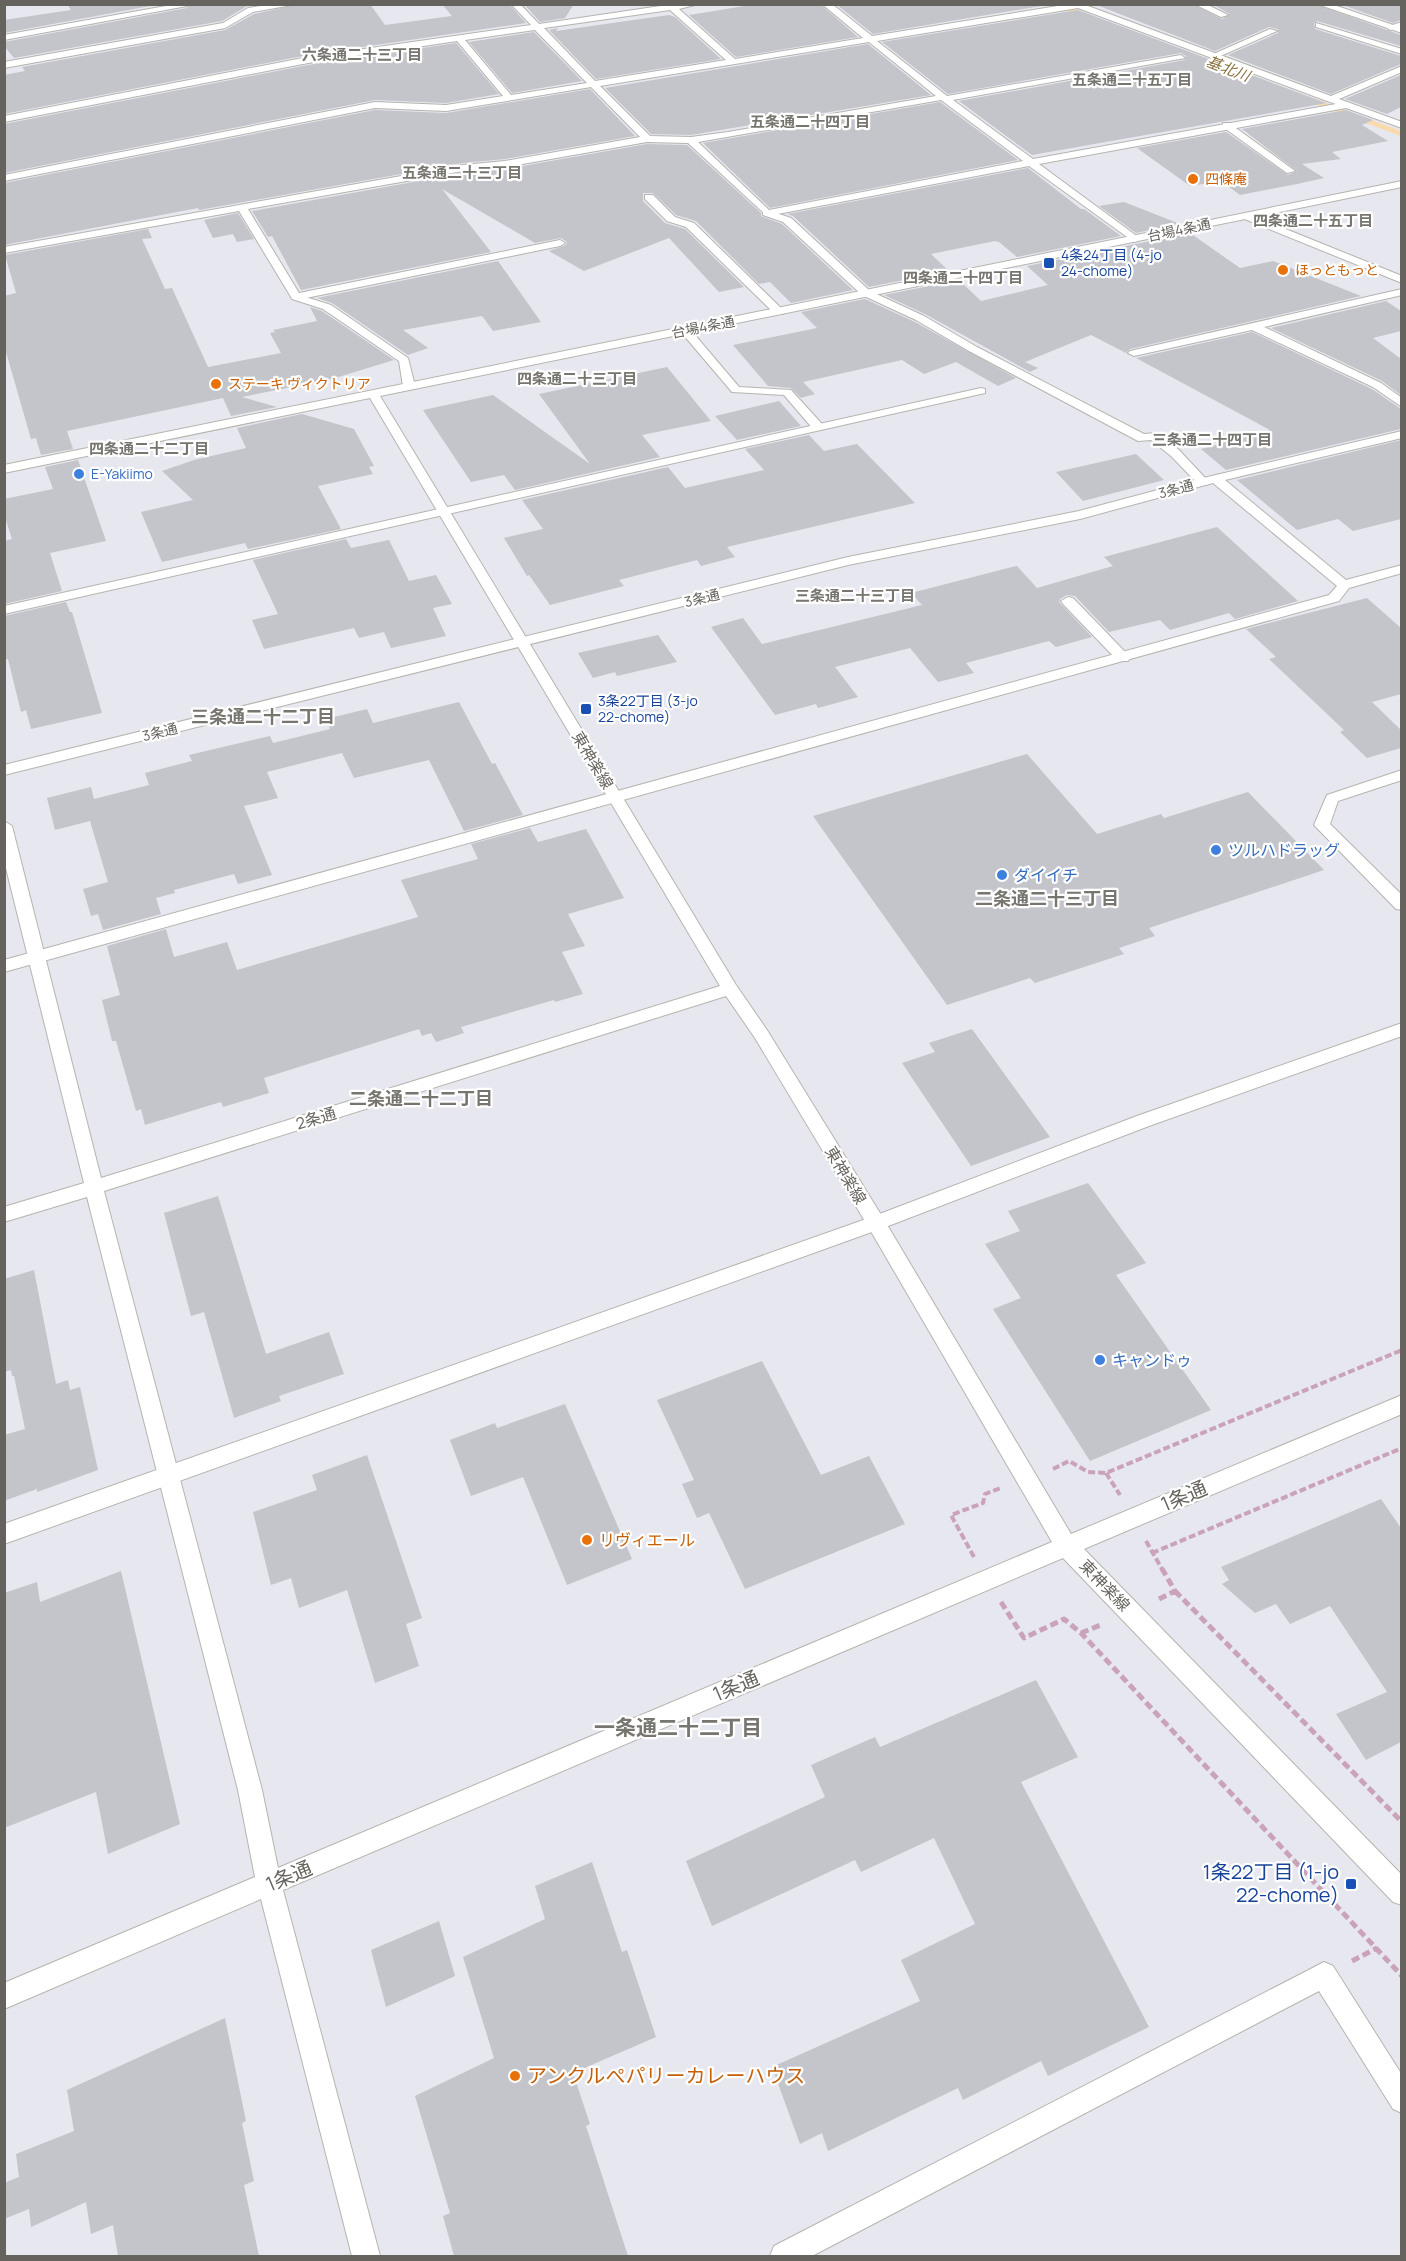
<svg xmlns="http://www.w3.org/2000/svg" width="1406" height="2261" font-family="Manrope,'Noto Sans JP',sans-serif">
<rect width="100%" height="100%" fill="#e7e7ef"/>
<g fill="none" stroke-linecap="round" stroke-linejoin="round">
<path stroke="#f8daad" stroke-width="5" d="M1054,4L1084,15
M1309,99L1402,134"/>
</g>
<path fill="#c3c5cb" d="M67,4H161L4,33V20L71,10Z
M300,4H370L385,25L452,16L442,4H509L526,23L308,55L4,114V75L25,71L22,67L225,30L254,14Z
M524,4H574L565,18L540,22Z
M757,4H820L858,37L736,57L689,15Z
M836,4H1053L873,34Z
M1094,4H1192L1222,19L1230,14L1212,4H1315L1401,35V46L1317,21L1314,23L1315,29L1401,56V64L1331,94L1228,55L1278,33V29L1269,27L1215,51Z
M1340,4H1401V20L1393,23Z
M189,5L256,4L247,6L222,21L14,58L4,46V42L187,8Z
M1078,10L1326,103H1327L1032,155L959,101L1185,60L1186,56L1181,53L948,94L882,42Z
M669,15L675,17L721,59L596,79L549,30L558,28L556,31Z
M534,32L582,81L512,93L469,42Z
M456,43L499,94L446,103L375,100L4,173V124L308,65Z
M868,44L931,95L691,135L651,134L605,88Z
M1401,75V107L1387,114L1345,99Z
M590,89L635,136L505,159L463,163L199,210L198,208L4,245V183L375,110L446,113Z
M940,102L1018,160L770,208L703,143Z
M1346,110L1373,120L1362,125L1388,141L1332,152L1341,159L1302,164L1324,178L1297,184L1240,195L1221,181L1190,186L1137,148L1226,132L1288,175L1297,171L1242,129Z
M647,144L687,145L761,213V216L782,224L853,290L791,303L770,282L759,284L696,221L676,215L653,193H643V201L665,223L685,229L744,287L719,292L669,238L584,271L549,251L566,245L567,242L561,238L535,243L442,189L491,252L301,290L272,236L268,237L252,211L463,173L505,169Z
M1028,168L1081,209H1084L1121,236L1017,257L999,242L995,241L931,254L949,271L869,287L793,216L787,214Z
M1124,202L1175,222L1178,224L1136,233L1099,206Z
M238,213L254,239L237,242L233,234L213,238L204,220Z
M148,229L152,238L142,239L165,289L172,288L208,367L281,353L270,333L275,332L273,330L317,321L310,307L322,311L394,360L332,379L242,397L277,407L231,416L223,398L67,431L73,449L41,455L36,438L31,439L4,345V296L16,293L5,255Z
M1190,233L1240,268L1273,261L1361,296L1130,349L1126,353L1091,335L1025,362L1038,368L1030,372L925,314L884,295L959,280L981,301L1048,285L1027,266Z
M498,261L541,322L493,331L482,316L403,330L428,348L408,355L332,303L317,298Z
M865,299L915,322L1016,378L998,386L956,362L924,374L902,360L803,382L815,394L801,398L791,388L768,386L733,345L817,328L801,312Z
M1386,301L1401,311V331L1373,338L1401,359V395L1382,381L1271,328Z
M1252,332L1372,389L1401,409V429L1226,470L1201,449L1270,430L1136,358Z
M667,367L711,421L642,435L660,457L515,490L504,475L471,482L423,410L493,395L590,464L539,394Z
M779,401L801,426L737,440L715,416Z
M302,414L354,429L374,466L369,467L373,474L318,486L341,529L248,549L245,543L162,562L141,512L193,500L162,471L194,460L246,448L237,428Z
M809,435L824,451L857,444L915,503L727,547L735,557L701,566L697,560L619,580L624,586L550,605L529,575L527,576L504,538L543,529L522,500L668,467L685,488L764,470L745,449Z
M1401,440V519L1353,531L1338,519L1297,530L1237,480Z
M1136,454L1164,480L1083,501L1056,472Z
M78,460L106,541L50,553L62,591L4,604V541L12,539L4,514V499L53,489L45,467Z
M1217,527L1298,601L1235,619L1229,613L1170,630L1160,620L1109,632L1075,596L1067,595L1060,599L1059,602L1092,637L1056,647L1049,641L966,663L974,673L938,682L910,648L835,667L858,697L818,708L816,704L775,715L711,627L743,618L762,644L922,605L911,593L1012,567L1017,566L1037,588L1113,566L1104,557Z
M346,539L351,548L389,540L409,581L436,575L452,604L433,608L446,636L391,648L384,632L359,638L354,628L264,649L252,620L278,614L253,560Z
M1367,598L1401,628V694L1372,702L1401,730V748L1367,758L1340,732L1344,730L1269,659L1276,657L1246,629Z
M66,602L70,612H72L102,713L31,729L26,710L21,712L8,659L4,660V616Z
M658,635L677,662L617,676L615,672L593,678L578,653Z
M459,702L492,764L495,763L523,815L464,831L429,760L354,778L342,753L267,772L278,798L244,806L272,875L238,884L234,874L174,890L175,893L156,898L161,914L103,930L98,914L91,916L83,889L108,882L90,821L55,830L47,798L91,787L94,799L149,785L145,773L192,761L189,755L270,736L273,743L330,729L326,719L367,709L373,723Z
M1027,754L1097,834L1161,814L1164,818L1248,792L1324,870L1149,928L1155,936L1119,948L1124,954L1035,983L1030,978L947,1005L813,816Z
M530,828L538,842L586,829L624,898L568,914L585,946L562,952L583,994L555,1002L554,1000L461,1027L464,1033L436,1042L431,1033L422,1036L419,1029L264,1078L269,1093L223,1107L221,1102L145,1125L141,1109L136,1111L116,1041H112L102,1000L120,995L107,946L166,929L174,957L227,942L237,970L418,917L401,880L478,859L471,844Z
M972,1029L1050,1137L971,1166L902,1063L935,1052L929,1043Z
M1088,1183L1146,1263L1116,1275L1211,1410L1090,1461L993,1309L1021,1298L985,1244L1020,1231L1008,1211Z
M218,1196L266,1354L329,1332L344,1374L279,1396L281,1401L234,1418L204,1312L191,1316L164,1213Z
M34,1270L56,1384L68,1380L70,1390L80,1387L98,1470L37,1492V1489L4,1501V1435L25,1429L14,1376H12L11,1370L4,1372V1279Z
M762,1361L821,1475L869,1456L905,1524L745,1589L709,1513L697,1518L682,1484L694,1480L657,1400Z
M565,1404L632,1559L567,1585L523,1477L471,1496L450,1440L495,1423L497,1428Z
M367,1455L422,1618L406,1624L419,1666L375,1683L347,1590L299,1608L291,1578L271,1585L253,1512L317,1490L312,1475Z
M1381,1499L1401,1528V1742L1366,1760L1336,1714L1387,1692L1330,1606L1290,1624L1276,1604L1255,1613L1222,1584L1229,1580L1221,1567Z
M121,1571L180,1824L108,1854L96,1792L4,1828V1593L37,1582L40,1602Z
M1036,1680L1078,1757L1021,1782L1149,2027L1048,2076L1041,2061L963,2100L958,2088L828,2151L822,2133L800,2144L772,2067L920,2001L901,1960L975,1924L934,1838L861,1872L855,1860L712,1926L686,1861L825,1797L811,1765L875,1737L880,1747Z
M592,1862L622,1952L627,1950L656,2037L573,2073L590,2124L586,2126L628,2256H454L443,2216L450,2213L415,2096L494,2058L463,1957L545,1919L535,1886Z
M439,1921L455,1976L386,2007L371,1950Z
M225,2018L246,2121L242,2123L254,2181L244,2185L259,2256H118L113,2225L91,2234L86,2202L31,2227L29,2209L4,2219V2183L19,2177L16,2154L74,2131L67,2090Z"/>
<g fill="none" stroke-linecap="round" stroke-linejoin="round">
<g stroke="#b5b4af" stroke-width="2">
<path id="lane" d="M177,4L187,6L4,40V35Z
M1194,4H1206L1228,15L1221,17Z
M1402,22V27L1390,30L1386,27Z
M1316,23L1402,49V54L1316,27Z
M1270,29L1277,31L1216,58L1209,56Z
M1223,123H1229L1295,171L1287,173L1223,127Z
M645,195H653L675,217L694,223L783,310V314H775L686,227L667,221L645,199Z
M767,210L791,218L870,291L924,316L977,347L1144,434L1157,433L1179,450L1209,482L1207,485H1199L1171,456L1151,440L1138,441L969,351L916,320L862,295L783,222L763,215V211Z
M296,294L331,305L408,358L415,386L413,388H405L403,386L399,361L323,309L292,299L291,297Z
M685,327L689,328L739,387L791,390L822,424V430H814L784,395L732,392L681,332V328Z
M1068,597L1073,598L1128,655L1130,658L1128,661H1118L1063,604L1061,601Z"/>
</g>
<g stroke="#b5b4af" stroke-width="2">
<path id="street" d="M273,4H298L253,12L225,28L4,68V62L223,23L248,8Z
M511,4H520L539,24L674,4H699L679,9L735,59L863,38L822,4H832L872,36L1070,4H1092L1088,6L1331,96L1402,66V72L1339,99L1402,122V128L1346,108L1039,164L1138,237V241L1134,242L1029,166L767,216L688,143L647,142L505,167L463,171L248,209L299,293L560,240L565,243L560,246L296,300L291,297L239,211L4,253V247L463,165L505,161L640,137L591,87L446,111L375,108L4,181V175L375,102L446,105L503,96L457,41L308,63L4,122V116L308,57L531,25ZM1078,8L1327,101L1336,104L1033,159L953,100L1185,58L1181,55L947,96L877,41ZM670,10L726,60L595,81L544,28ZM535,30L587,83L511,95L465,40ZM869,42L936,96L728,132L691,137L650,136L600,86ZM941,100L1023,161L769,210L698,142Z
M1317,4H1331L1402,28V33Z
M1246,213L1402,276V283L1242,218L1241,216Z
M1402,289V295L1264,327L1381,383L1402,398V407L1373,387L1252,330L1134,356L1128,353L1130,351Z
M981,388L985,389V393L4,614V606Z
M1402,431V438L1225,480L1346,580L1402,565V573L1349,588L1339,601L4,972V960L1329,595L1337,586L1213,483L1080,519L848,565L4,775V765L848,557L1079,511L1199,479Z
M1402,770V780L1338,801L1330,824L1402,895V910L1396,909L1314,825L1327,795Z
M1402,1023V1036L1149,1126L883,1228L4,1544V1524L869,1218L1137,1116Z
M1324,1962L1333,1966L1402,2075V2113L1393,2109L1319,1991L812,2256H770L774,2246Z"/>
</g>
<g stroke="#b6b4ae" stroke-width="2">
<path id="secondary" d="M1402,181V187L380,396L736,985L767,1030L883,1218L1071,1534L1402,1395V1414L1084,1549L1402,1875V1905L1393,1902L1063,1558L283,1890L380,2256H352L261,1899L4,2009V1983L255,1877L238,1790L87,1197L4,1222V1207L84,1183L4,860V821L12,826L101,1178L720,986L370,398L4,473V465ZM726,996L755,1038L869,1228L1052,1542L278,1868L262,1790L104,1191Z"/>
</g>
<path stroke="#caa3b9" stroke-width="4" stroke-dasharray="7 3" stroke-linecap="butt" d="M1053,1469L1069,1461L1088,1472L1106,1473L1402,1350
M1106,1473L1120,1495
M1146,1541L1162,1569
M1152,1553L1402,1448
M974,1557L951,1515L983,1503L985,1494L1001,1488"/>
<path stroke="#caa3b9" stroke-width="5" stroke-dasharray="8 4" stroke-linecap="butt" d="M1175,1591L1402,1822
M1159,1599L1175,1591L1161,1567
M1001,1602L1024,1638L1064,1619L1081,1633L1402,1976
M1081,1633L1103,1624
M1352,1961L1377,1948"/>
<use href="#lane" fill="#fff" fill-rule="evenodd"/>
<use href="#street" fill="#fff" fill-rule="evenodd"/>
<use href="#secondary" fill="#fff" fill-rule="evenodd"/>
</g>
<g fill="#e8710a" stroke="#fff" stroke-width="2">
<circle cx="1193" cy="179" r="6"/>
<circle cx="1283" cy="270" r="6"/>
<circle cx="216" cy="384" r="6"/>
<circle cx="587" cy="1540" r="6"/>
<circle cx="515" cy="2076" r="6"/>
</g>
<g fill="#1a4fb4" stroke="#fff" stroke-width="2">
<rect x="1043" y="257" width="12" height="12" rx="3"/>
<rect x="580" y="703" width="12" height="12" rx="3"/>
<rect x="1345" y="1878" width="12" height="12" rx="3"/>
</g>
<g fill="#3f7fe0" stroke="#fff" stroke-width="2">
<circle cx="79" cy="474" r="6"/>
<circle cx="1216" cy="850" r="6"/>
<circle cx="1002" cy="875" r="6"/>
<circle cx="1100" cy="1360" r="6"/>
</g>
<g text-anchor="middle" stroke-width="4.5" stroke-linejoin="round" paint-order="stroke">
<g font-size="14" fill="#c56008" stroke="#fff" text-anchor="start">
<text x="1205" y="184">四條庵</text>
<text x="1295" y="275">ほっともっと</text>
<text x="228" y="389">ステーキ ヴィクトリア</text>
</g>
<g font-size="14" fill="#66635e" stroke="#fff">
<text transform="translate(1179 230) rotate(-12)" y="5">台場4条通</text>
<text transform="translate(703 327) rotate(-11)" y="5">台場4条通</text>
<text transform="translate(1176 489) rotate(-15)" y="5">3条通</text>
<text transform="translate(702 598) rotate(-14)" y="5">3条通</text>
<text transform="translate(160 732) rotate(-14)" y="5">3条通</text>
</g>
<g font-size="14" fill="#164399" stroke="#fff" text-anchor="start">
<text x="1061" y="260">4条24丁目 (4-jo<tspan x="1061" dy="16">24-chome)</tspan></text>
<text x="598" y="706">3条22丁目 (3-jo<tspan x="598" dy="16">22-chome)</tspan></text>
</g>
<g font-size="14" fill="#366cbe" stroke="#fff" text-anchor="start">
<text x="91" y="479">E-Yakiimo</text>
</g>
<g font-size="15" font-weight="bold" fill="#77756f" stroke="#fff">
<text x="362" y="60">六条通二十三丁目</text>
<text x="1132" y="85">五条通二十五丁目</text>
<text x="810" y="127">五条通二十四丁目</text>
<text x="462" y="178">五条通二十三丁目</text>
<text x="1313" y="226">四条通二十五丁目</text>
<text x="963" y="283">四条通二十四丁目</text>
<text x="577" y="384">四条通二十三丁目</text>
<text x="1212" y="445">三条通二十四丁目</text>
<text x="149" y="454">四条通二十二丁目</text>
<text x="855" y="601">三条通二十三丁目</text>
</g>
<g font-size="15" font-style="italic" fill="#88703e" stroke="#fff">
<text transform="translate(1228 69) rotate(21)" y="5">基北川</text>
</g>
<g font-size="16" fill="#66635e" stroke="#fff">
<text transform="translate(593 760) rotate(59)" y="6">東神楽線</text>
<text transform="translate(316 1118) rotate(-17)" y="6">2条通</text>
<text transform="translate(846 1175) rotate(59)" y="6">東神楽線</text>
<text transform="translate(1105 1585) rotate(46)" y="6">東神楽線</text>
</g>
<g font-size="16" fill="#366cbe" stroke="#fff" text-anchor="start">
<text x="1228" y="856">ツルハドラッグ</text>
<text x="1014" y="881">ダイイチ</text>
<text x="1112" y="1366">キャンドゥ</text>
</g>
<g font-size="16" fill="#c56008" stroke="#fff" text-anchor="start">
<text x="599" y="1546">リヴィエール</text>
</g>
<g font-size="18" font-weight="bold" fill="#77756f" stroke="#fff">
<text x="263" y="723">三条通二十二丁目</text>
<text x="1047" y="905">二条通二十三丁目</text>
<text x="421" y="1105">二条通二十二丁目</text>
</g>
<g font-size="20" fill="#66635e" stroke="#fff">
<text transform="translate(1184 1496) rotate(-23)" y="7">1条通</text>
<text transform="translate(736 1686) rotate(-23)" y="7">1条通</text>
<text transform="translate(289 1876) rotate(-23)" y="7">1条通</text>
</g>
<g font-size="20" fill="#164399" stroke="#fff" text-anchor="end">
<text x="1339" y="1879">1条22丁目 (1-jo<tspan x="1339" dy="23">22-chome)</tspan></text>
</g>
<g font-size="20" fill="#c56008" stroke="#fff" text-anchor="start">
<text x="527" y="2083">アンクルぺパリーカレーハウス</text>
</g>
<g font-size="21" font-weight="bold" fill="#77756f" stroke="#fff">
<text x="678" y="1735">一条通二十二丁目</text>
</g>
</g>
<rect width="1406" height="2261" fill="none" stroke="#66635e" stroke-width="12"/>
</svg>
